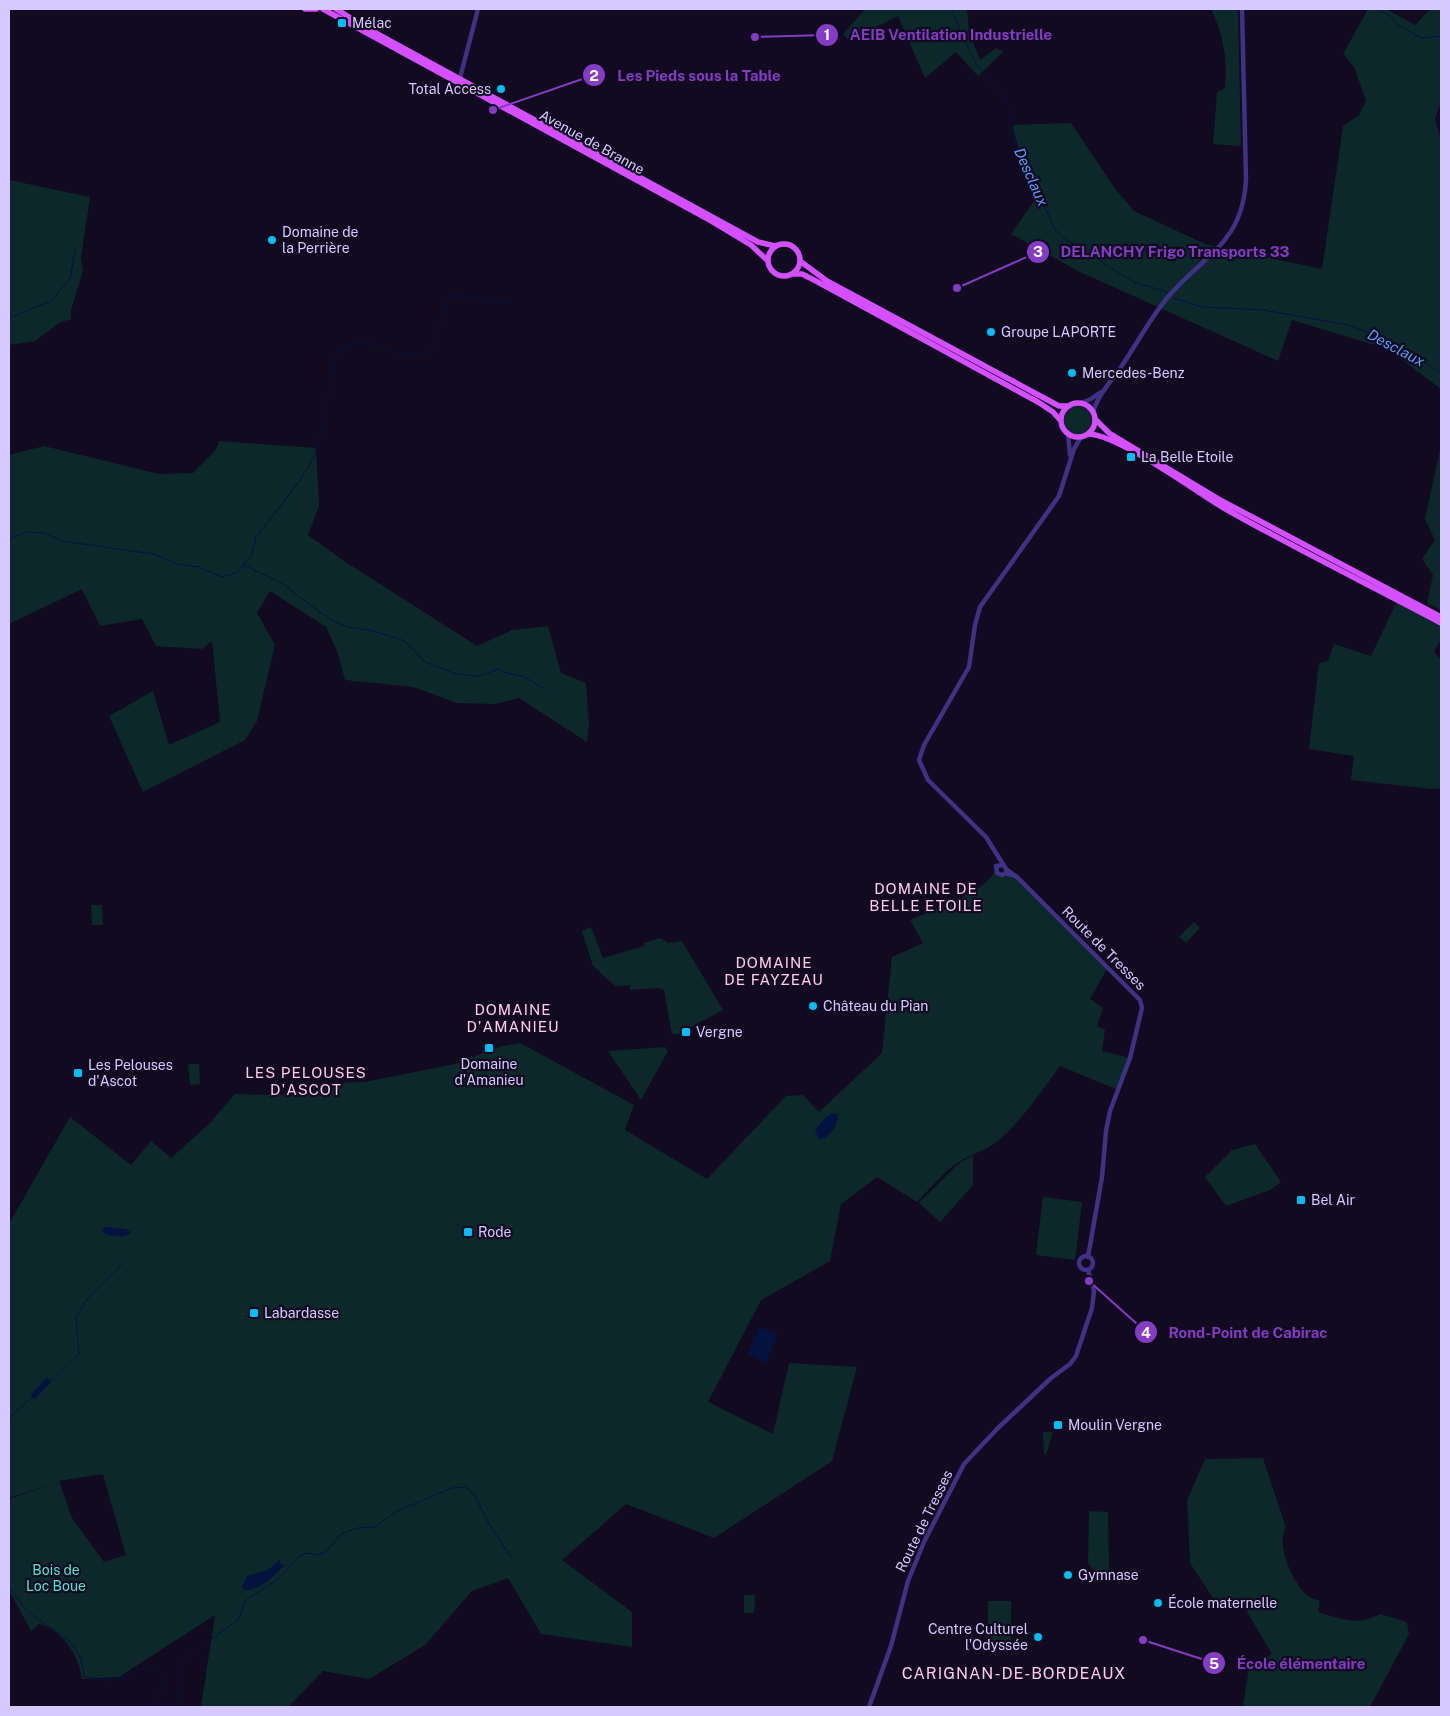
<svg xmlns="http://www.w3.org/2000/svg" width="1450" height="1716" font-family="'Public Sans',sans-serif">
<rect width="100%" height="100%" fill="#110a20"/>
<path fill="#0d282a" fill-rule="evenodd" d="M865,9H967L969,32L980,60L996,48L1003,52L978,76L956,52L925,78L898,16L849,41L843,34Z
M1211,9H1238L1241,146L1213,144L1217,92L1225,88C1228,61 1223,33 1211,9Z
M1368,9H1386L1415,25L1430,9H1441V102L1435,119L1441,139V389L1388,349L1292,320L1278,361L1080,272L1011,234L1034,201L1012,125L1071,123L1116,190L1134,211L1205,244L1322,269L1343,126L1359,115L1366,101L1354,67L1343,54Z
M9,180L90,197L81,258L83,271L71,310V319L59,323L35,341L9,345Z
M1064 420a14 14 0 1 1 28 0a14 14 0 1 1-28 0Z
M219,441L316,448L319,506L308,535L344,561L477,646L512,630L548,626L561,673L586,683L589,725L587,742L519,698L496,704L457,703L413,687L345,680L337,651L326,627L270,591L257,613L275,645L257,721L245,740L143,792L109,716L153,691L169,745L220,722L212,641L202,649L156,646L142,619L100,626L82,589L9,624V455L44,446L159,474L193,473L216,450Z
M1441,445V610L1427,603L1433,575L1422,559L1435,540L1425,519Z
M1398,599L1441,623V639L1434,652L1441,660V788L1431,789L1351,780L1354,756L1309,749L1319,663L1328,661L1334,644L1371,656Z
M995,870L997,873L1012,874L1108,967L1090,999L1103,1008L1097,1026L1105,1030L1102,1051L1130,1058L1116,1089L1060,1066C1041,1092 1023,1119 999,1140C987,1151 972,1153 959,1162C943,1172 930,1189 917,1202L877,1177L841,1204L830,1261L761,1300L708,1402L773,1434L789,1363L857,1367L832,1461L714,1538L626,1504L562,1560L632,1612V1647L541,1634L508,1578L472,1591L425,1645L369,1679L323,1671L288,1707H201L215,1615L119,1677L82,1679C79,1656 63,1630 39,1624L31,1631L9,1590V1499L55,1483L9,1498V1224L70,1117L131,1165L151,1141L171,1158L209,1124L235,1094L283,1095L324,1083L365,1082L455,1064L502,1046L520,1043L634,1105L625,1130L707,1179L786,1096L803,1095L819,1112L882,1053L892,957L923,943L910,920C932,910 988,892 995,870ZM103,1474L126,1555L104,1562L72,1518L59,1481Z
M91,905H102L103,925H92Z
M1194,922L1200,928L1186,943L1179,937Z
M591,927L603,958L644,946V943L660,938L668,943L682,941L723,1010L678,1034H672L664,990L658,988L630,990V985L615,986L593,966L582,931Z
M665,1047L668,1051L641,1100L608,1051Z
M188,1064H199L200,1084L190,1085Z
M1255,1144L1281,1182L1270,1190L1226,1206L1205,1177L1232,1150Z
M973,1155V1185L940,1222L919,1203L958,1164Z
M1043,1197L1082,1202L1075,1260L1036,1255Z
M1043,1432H1053L1046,1455L1044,1454Z
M1263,1458L1286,1528C1275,1543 1293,1583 1306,1594C1309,1597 1315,1599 1320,1601L1318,1612C1340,1619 1358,1626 1380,1614L1407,1622L1409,1634L1370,1707H1243L1249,1668L1272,1654L1240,1600L1215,1601L1190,1563L1187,1500L1205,1459Z
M1089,1511L1108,1512L1109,1571L1095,1572L1088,1563Z
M744,1595H755L754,1613H744Z
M988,1601H1011V1644H988Z"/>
<path fill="#04123f" d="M834,1113L838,1115C838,1126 830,1137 819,1140L815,1130L826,1117Z
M105,1227L126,1229L131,1232C125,1239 108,1237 102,1231Z
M759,1327L778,1334L766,1363L748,1354Z
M47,1377L51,1382L35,1399L32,1398L31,1395Z
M280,1560L281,1565L286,1564C274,1575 262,1590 244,1590L242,1587L247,1576L268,1570Z"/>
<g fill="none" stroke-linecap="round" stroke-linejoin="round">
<path stroke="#04123f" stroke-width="1" d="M952,9L960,32L977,65L1000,92L1010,109L1016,147L1055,229L1064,239L1087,250L1106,265L1134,282L1167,292
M1375,9L1391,16L1396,24L1422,38L1441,36
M1173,298L1203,307L1263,310L1349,325L1397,345L1441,373
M9,318L51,301L70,279L75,250
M9,539L27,532L44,533L62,541L153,554L177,564L199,567L222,577L237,573L252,554L256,537L299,482L314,457L321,434L337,351L361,340L401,355L425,353L434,345L449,299L454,295L510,304
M244,565L283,584L318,611L336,622L348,627L374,631L405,641L425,662L456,674L479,676L499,669L506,673L523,676L545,689
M50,1379L53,1380L79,1354L76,1317L88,1298L123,1263
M9,1418L31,1398
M9,1586C15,1594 20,1604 28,1611C51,1633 82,1636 84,1677C93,1677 102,1681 111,1680C135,1679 142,1655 165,1677L159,1695L151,1707
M175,1707L180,1685L179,1666L199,1648L238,1620L246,1600L277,1580L300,1556L307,1553L317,1555L326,1552L341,1534L357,1528L375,1527L395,1512L452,1488L465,1487L474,1494L489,1524L511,1557"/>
<path stroke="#3f3184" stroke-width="4.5" d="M460,78L478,9
M1081,403L1091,399L1101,392
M1093,412C1098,395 1111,381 1121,367C1137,344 1150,318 1168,297C1204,254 1243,244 1246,179L1242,9
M1068,434L1070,455
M1003,865L996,866L997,873L1002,875L1005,873L1016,876L1140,1000L1142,1008L1130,1058L1110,1111L1106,1131L1102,1177L1088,1257
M1014,875L1006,869L986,837L928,780L919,760L924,745L969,667L975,625L980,607L1059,496L1074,449L1081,437
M1079 1263a7 7 0 1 1 14 0a7 7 0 1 1-14 0Z
M869,1707L891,1646L908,1581L924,1542L964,1464L998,1428L1050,1379L1070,1364L1076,1356L1092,1308L1094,1291L1088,1270"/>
<path stroke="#d450ff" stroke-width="5.5" d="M305,9H316
M323,9L706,218L751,245L767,260
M336,9L372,31L758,242L775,246
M768 260a16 16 0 1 1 32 0a16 16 0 1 1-32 0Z
M800,261L827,281L1031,391L1059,406H1069
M791,274H802L816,281L1038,402L1053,412L1061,421
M1061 420a17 17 0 1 1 34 0a17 17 0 1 1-34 0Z
M1095,419L1109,433L1222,501L1441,617
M1089,434C1118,435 1194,490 1222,507C1294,548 1368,584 1441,623"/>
</g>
<g fill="#00bdf4" stroke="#110a20" stroke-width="2">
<rect x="337" y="18" width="10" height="10" rx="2.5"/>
<circle cx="501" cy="89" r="5"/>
<circle cx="272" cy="240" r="5"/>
<circle cx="991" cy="332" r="5"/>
<circle cx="1072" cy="373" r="5"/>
<rect x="1126" y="452" width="10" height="10" rx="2.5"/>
<circle cx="813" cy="1006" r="5"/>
<rect x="681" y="1027" width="10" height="10" rx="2.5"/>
<rect x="484" y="1043" width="10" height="10" rx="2.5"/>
<rect x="73" y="1068" width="10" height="10" rx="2.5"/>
<rect x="1296" y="1195" width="10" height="10" rx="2.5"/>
<rect x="463" y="1227" width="10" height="10" rx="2.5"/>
<rect x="249" y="1308" width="10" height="10" rx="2.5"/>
<rect x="1053" y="1420" width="10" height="10" rx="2.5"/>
<circle cx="1068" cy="1575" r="5"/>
<circle cx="1158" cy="1603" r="5"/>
<circle cx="1038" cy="1637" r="5"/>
</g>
<g text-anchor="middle" stroke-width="4.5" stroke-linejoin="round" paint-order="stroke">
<g font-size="14" fill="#d6c9ff" stroke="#110a20" text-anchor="start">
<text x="352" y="28">Mélac</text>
<text x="491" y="94" text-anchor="end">Total Access</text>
<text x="282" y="237">Domaine de<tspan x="282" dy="16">la Perrière</tspan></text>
<text x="1001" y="337">Groupe LAPORTE</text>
<text x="1082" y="378">Mercedes-Benz</text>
<text x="1141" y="462">La Belle Etoile</text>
<text x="823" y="1011">Château du Pian</text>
<text x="696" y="1037">Vergne</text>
<text x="489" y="1069" text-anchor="middle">Domaine<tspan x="489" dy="16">d'Amanieu</tspan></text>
<text x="88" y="1070">Les Pelouses<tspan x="88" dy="16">d'Ascot</tspan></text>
<text x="1311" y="1205">Bel Air</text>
<text x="478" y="1237">Rode</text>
<text x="264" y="1318">Labardasse</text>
<text x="1068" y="1430">Moulin Vergne</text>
<text x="1078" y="1580">Gymnase</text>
<text x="1168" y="1608">École maternelle</text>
<text x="1028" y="1634" text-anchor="end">Centre Culturel<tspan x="1028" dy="16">l'Odyssée</tspan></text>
</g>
<g font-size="14" fill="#d6c9ff" stroke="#110a20">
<text transform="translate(592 142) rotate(29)" y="5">Avenue de Branne</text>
<text transform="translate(1104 948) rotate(45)" y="5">Route de Tresses</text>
<text transform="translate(924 1521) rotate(-64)" y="5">Route de Tresses</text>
</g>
<g font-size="14" fill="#4bead6" stroke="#110a20">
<text x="56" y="1575">Bois de<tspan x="56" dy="16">Loc Boue</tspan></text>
</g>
<g font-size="15" font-style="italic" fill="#579cff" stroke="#110a20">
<text transform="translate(1031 177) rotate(66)" y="5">Desclaux</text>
<text transform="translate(1396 348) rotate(28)" y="5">Desclaux</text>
</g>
<g font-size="15" letter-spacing="1" fill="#ffcbe6" stroke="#110a20">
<text x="926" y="894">DOMAINE DE<tspan x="926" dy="17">BELLE ETOILE</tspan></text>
<text x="774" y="968">DOMAINE<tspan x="774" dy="17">DE FAYZEAU</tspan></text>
<text x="513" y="1015">DOMAINE<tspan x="513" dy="17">D'AMANIEU</tspan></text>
<text x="306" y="1078">LES PELOUSES<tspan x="306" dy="17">D'ASCOT</tspan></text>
</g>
<g font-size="16" letter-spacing="1" fill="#ffcbe6" stroke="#110a20">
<text x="1014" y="1679">CARIGNAN-DE-BORDEAUX</text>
</g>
</g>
<path fill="none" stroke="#843cc5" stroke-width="2" d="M755 37L827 35M493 110L594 75M957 288L1038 252M1089 1281L1146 1332M1143 1640L1214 1663"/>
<g fill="#843cc5" stroke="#110a20" stroke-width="2">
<circle cx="755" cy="37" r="5"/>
<circle cx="493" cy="110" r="5"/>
<circle cx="957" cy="288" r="5"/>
<circle cx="1089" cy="1281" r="5"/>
<circle cx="1143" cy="1640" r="5"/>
<circle cx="827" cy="35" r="12"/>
<circle cx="594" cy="75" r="12"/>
<circle cx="1038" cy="252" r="12"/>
<circle cx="1146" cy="1332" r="12"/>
<circle cx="1214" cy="1663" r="12"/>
</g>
<g font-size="15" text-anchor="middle" font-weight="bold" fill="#fff">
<text x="827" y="40">1</text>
<text x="594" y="81">2</text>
<text x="1038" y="257">3</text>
<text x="1146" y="1338">4</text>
<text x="1214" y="1669">5</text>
</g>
<g font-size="15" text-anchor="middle" font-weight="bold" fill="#843cc5" stroke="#110a20" stroke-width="4.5" stroke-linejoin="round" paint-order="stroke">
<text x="951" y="40">AEIB Ventilation Industrielle</text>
<text x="699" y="81">Les Pieds sous la Table</text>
<text x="1175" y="257">DELANCHY Frigo Transports 33</text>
<text x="1248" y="1338">Rond-Point de Cabirac</text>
<text x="1301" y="1669">École élémentaire</text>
</g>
<rect width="1450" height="1716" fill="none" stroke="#d6c9ff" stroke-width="20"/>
</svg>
